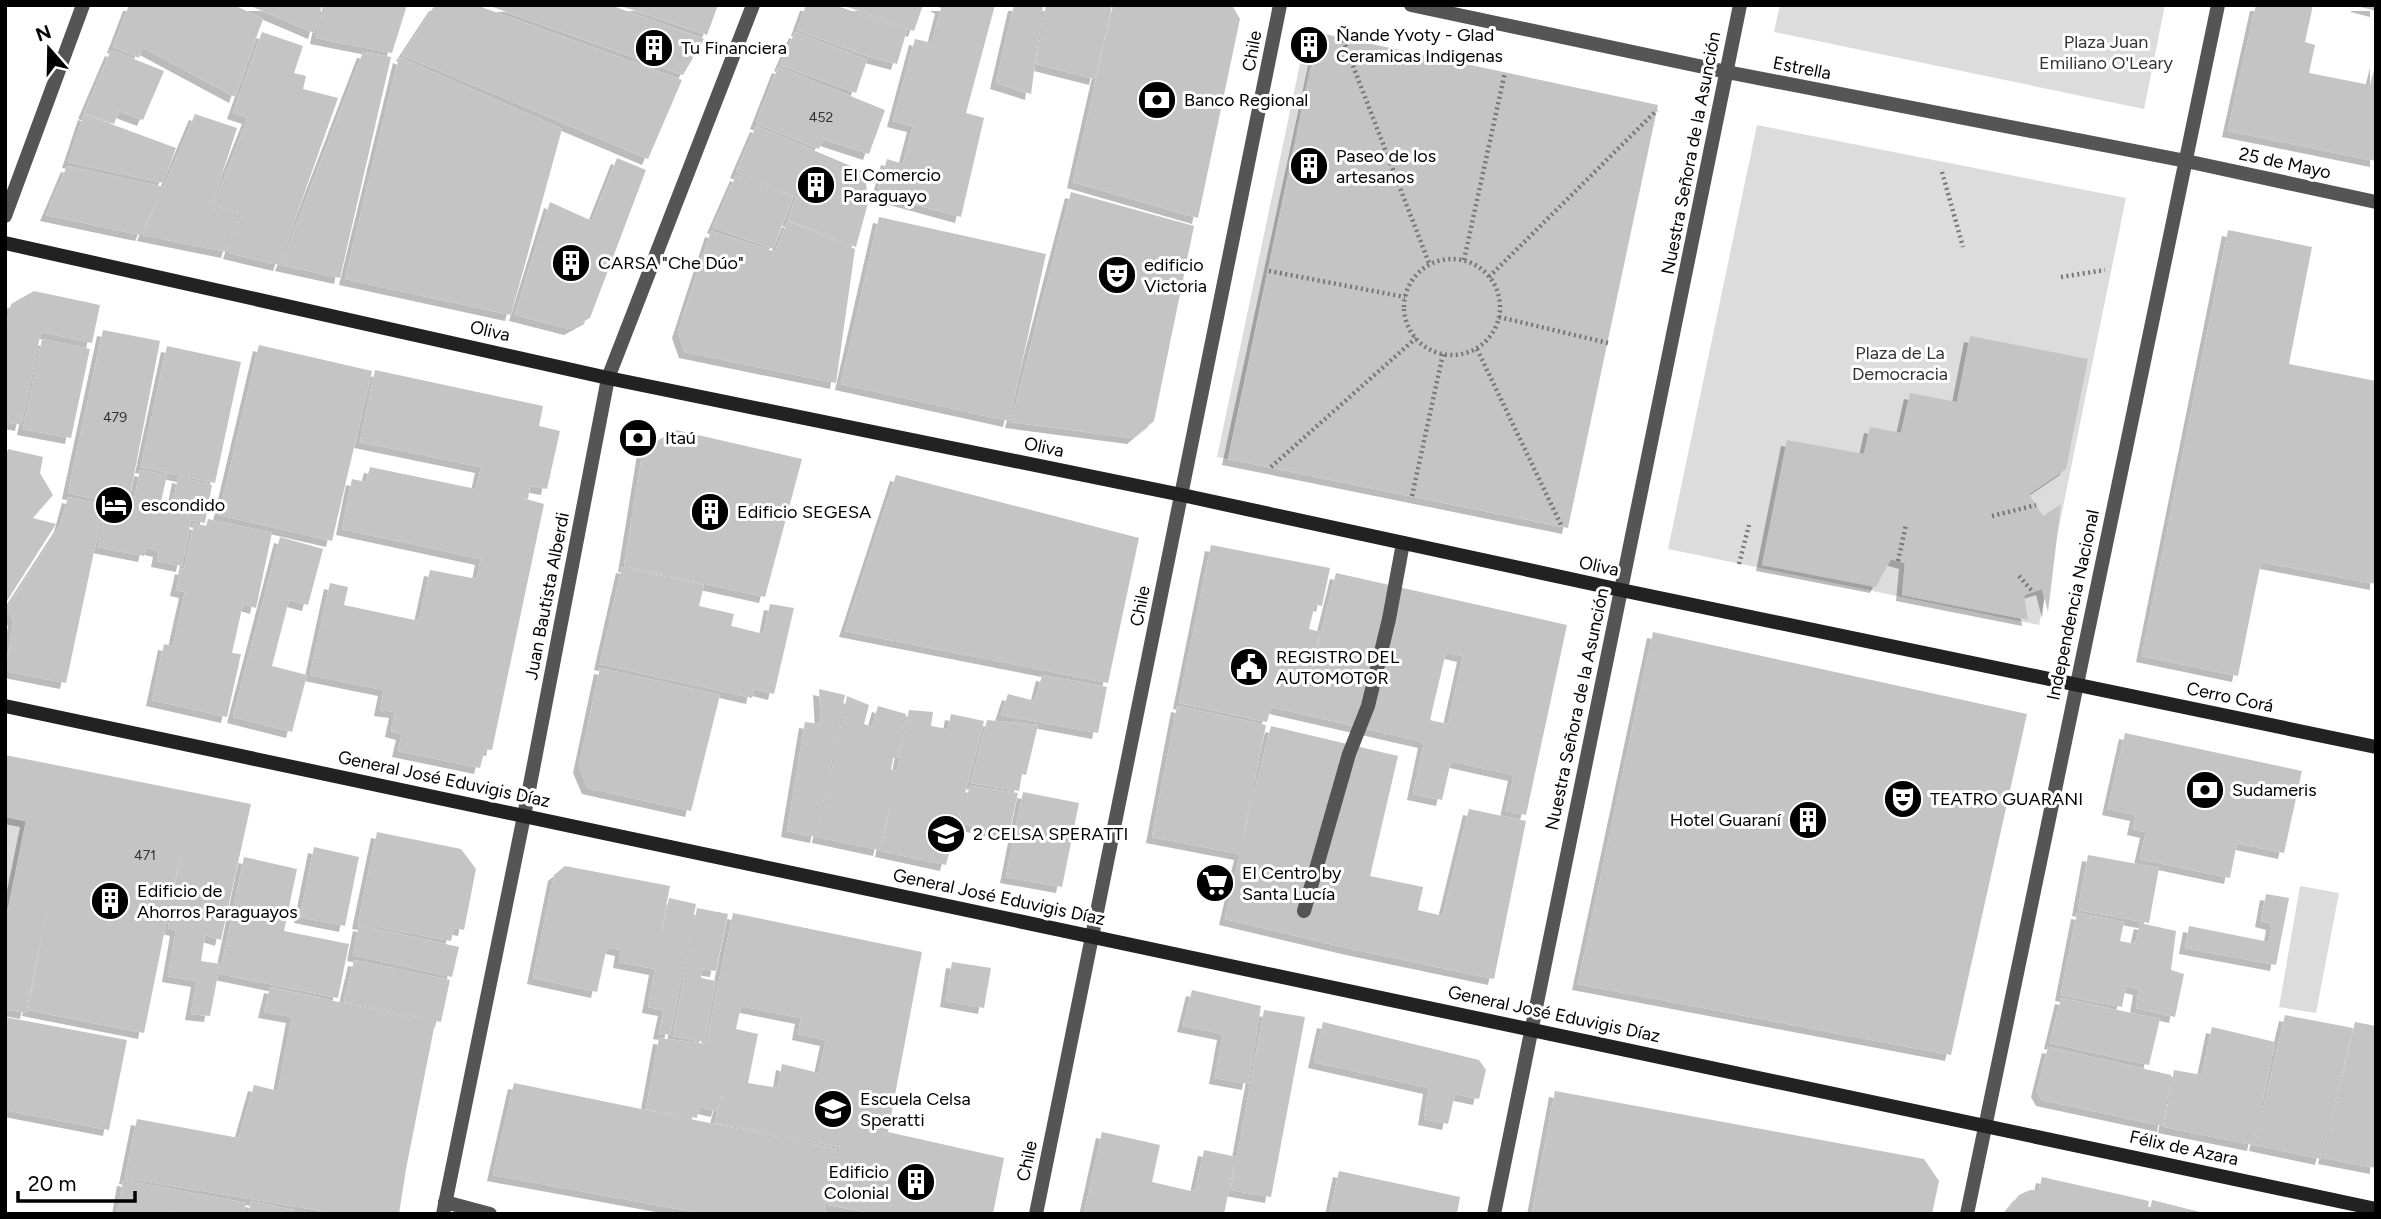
<svg xmlns="http://www.w3.org/2000/svg" width="2381" height="1219" font-family="Figtree,sans-serif">
<defs>
<filter id="shadow"><feDropShadow dx="-6" dy="6" stdDeviation="0" flood-color="#0004"/></filter>
</defs>
<rect width="100%" height="100%" fill="#fff"/>
<path fill="#dcdcdc" d="M1780,5H2165L2144,109L1774,32Z
M1301,59L1311,60L1228,459L1217,457Z
M1757,125L2126,198L2039,625L1668,549Z
M5,817L26,821L8,909L5,908Z
M2300,886L2339,893L2316,1013L2279,1007Z"/>
<path fill="#c4c4c4" fill-rule="evenodd" filter="url(#shadow)" d="M129,5H234L263,19L235,97L142,47L139,58L113,47Z
M248,5H322L314,33Z
M323,5H407L392,53L316,38Z
M435,5H476L682,80L648,159L402,55Z
M610,5L704,39L683,75L490,6Z
M618,5H718L707,35Z
M806,5H834L907,30L897,64L867,56L797,30Z
M842,5H923L914,31Z
M995,5L966,113L984,118L961,217L877,194L887,159L903,164L913,126L893,121L915,39L932,43L941,8L936,5Z
M1014,5H1043L1031,94L996,83Z
M1046,5H1112L1095,79L1036,64Z
M1113,5H1227L1233,7L1240,19L1198,218L1073,182Z
M2256,5H2313L2305,42L2315,45L2309,73L2370,85L2376,62V161L2228,131Z
M2357,5H2376V11L2357,6Z
M262,32L303,46L294,73L306,76L303,89L338,98L279,265L229,253L242,212L213,206L248,118L233,113Z
M795,32L867,60L856,93L780,65Z
M1320,33L1658,105L1568,528L1228,459L1317,46L1314,53L1301,50L1304,38L1318,41Z
M111,50L164,71L143,120L119,111L114,124L84,113Z
M363,52L391,57L340,278L281,265Z
M399,57L562,129L511,315L345,279Z
M778,67L885,110L869,154L823,139L819,149L756,123Z
M84,114L176,148L163,183L68,162Z
M195,114L237,128L211,208L239,213L227,252L143,235L159,196L141,235L46,215L67,166L164,187Z
M756,126L865,172L868,203L856,247L788,220L796,197L736,172Z
M617,158L646,170L590,318L570,329L515,315L550,202L592,221Z
M736,175L793,197L773,249L713,227Z
M1071,192L1194,226L1154,421L1133,438L1011,422Z
M879,217L1046,254L1009,421L841,384Z
M788,221L855,249L836,383L685,352L678,332L711,231L775,252Z
M2228,230L2312,247L2289,364L2376,381V584L2261,562L2238,676L2142,656Z
M34,291L100,305L92,343L41,332L21,425L5,422V332L11,304Z
M103,330L160,341L128,506L68,493Z
M1970,336L2088,359L2066,469L2029,494L2043,516L2061,504L2048,612L2042,589L2024,595L2028,620L1902,595L1905,563L1891,559L1876,587L1762,565L1787,440L1864,454L1870,427L1901,433L1910,393L1957,402Z
M42,339L90,349L71,438L23,429Z
M259,345L372,371L332,541L219,515Z
M167,346L241,362L215,483L141,467Z
M375,370L543,406L539,426L560,431L547,489L530,486L528,499L519,497L544,504L492,750L485,749L480,768L398,751L402,734L391,731L395,712L380,710L384,690L310,675L330,583L348,587L344,605L419,621L430,570L477,579L481,559L342,529L352,479L366,482L370,467L476,489L481,467L360,442Z
M676,430L802,459L765,597L624,566L643,449Z
M8,449L43,457L40,473L53,495L33,518L56,524L5,604V460Z
M140,470L167,475L159,511L171,513L178,477L212,485L205,523L191,520L182,566L157,561L159,551L146,548L144,556L98,547L106,506L132,511Z
M896,475L1139,538L1108,683L845,631Z
M68,497L104,505L66,683L5,671L14,620L6,609L60,526Z
M208,519L272,533L256,608L243,604L232,653L241,654L227,717L152,700L164,644L173,646L185,592L176,590L181,568L184,569L194,523L206,526Z
M280,537L323,549L308,605L289,600L272,666L307,675L292,732L233,717Z
M1211,545L1330,568L1322,606L1315,604L1309,629L1320,632L1314,662L1336,573L1567,625L1526,815L1506,811L1514,775L1451,761L1442,800L1413,794L1424,742L1271,707L1267,722L1179,703ZM1446,652L1463,656L1448,724L1430,720Z
M622,567L704,585L699,606L734,614L731,626L764,634L770,604L794,608L774,694L754,689L752,698L600,664Z
M1653,632L2027,714L1951,1055L1578,984Z
M600,668L720,695L691,811L588,788L579,767Z
M1042,675L1107,687L1098,733L1001,715L1008,694L1035,701Z
M819,689L845,695L816,837L787,831L805,722L821,724Z
M847,696L869,705L864,724L872,727L878,706L906,714L898,758H893L891,770L897,771L909,710L933,712L931,726L948,729L951,714L984,721L946,865L881,851L891,802L879,850L818,837Z
M1177,706L1266,725L1241,845L1271,726L1398,756L1370,876L1423,887L1418,910L1443,916L1469,809L1526,821L1494,979L1352,949L1225,919L1240,854L1152,837Z
M987,720L1038,725L1026,775L1022,774L1019,791L971,783Z
M2125,733L2302,771L2284,853L2237,843L2230,878L2140,859L2146,832L2133,829L2136,815L2108,809Z
M5,755L251,804L221,940L205,935L201,961L220,964L210,1016L191,1014L197,981L168,976L176,930L168,928L181,850L144,1033L28,1010L49,900L26,1013L5,1009V908L8,909L26,821L5,817Z
M970,786L1018,793L1009,834L959,823Z
M1023,792L1079,803L1062,887L1006,877Z
M377,832L461,849L476,869L464,930L454,928L451,941L358,923Z
M314,847L359,857L345,926L300,917Z
M2088,855L2159,868L2149,923L2078,910Z
M244,857L297,869L284,931L349,944L338,998L220,974Z
M565,866L670,886L658,949L669,898L696,904L670,1035L659,1033L664,1010L648,1007L655,969L619,962L621,950L607,947L597,992L533,978L554,875Z
M2266,894L2289,898L2276,965L2185,948L2189,926L2269,942L2272,924L2261,921Z
M697,908L728,914L716,971L702,969L701,978L716,981L704,1042L673,1036Z
M733,913L922,952L888,1132L1004,1158L993,1214H877L828,1205L840,1147L715,1123L724,1085L717,1111L699,1107L697,1118L646,1109L659,1038L706,1044ZM741,1006L801,1018L798,1034L826,1040L819,1073L782,1064L778,1088L748,1083L758,1034L736,1029Z
M2077,913L2124,922L2120,941L2135,944L2140,923L2176,931L2171,970L2184,974L2175,1017L2136,1008L2139,989L2126,986L2122,1007L2061,995Z
M359,925L459,947L452,977L353,955Z
M354,960L450,980L441,1022L344,1002Z
M952,962L991,968L984,1008L946,1001Z
M270,987L435,1023L406,1169L399,1214H340L125,1178L137,1119L239,1138L254,1085L278,1091L292,1017L264,1012Z
M1192,990L1261,1006L1248,1084L1215,1078L1223,1034L1183,1026Z
M2061,998L2160,1019L2149,1065L2050,1043Z
M1264,1010L1305,1017L1271,1197L1231,1190L1235,1161L1224,1214H1084L1102,1132L1160,1145L1152,1182L1195,1192L1204,1150L1237,1157Z
M2285,1015L2353,1028L2321,1159L2255,1145Z
M5,1017L127,1040L109,1130L5,1110Z
M1323,1022L1479,1060L1486,1070L1479,1099L1455,1094L1448,1124L1424,1119L1429,1088L1314,1062Z
M2355,1022L2376,1026V1168L2324,1158Z
M2212,1027L2275,1042L2253,1145L2164,1127L2174,1070L2202,1075Z
M2048,1047L2171,1075L2163,1126L2042,1100L2037,1091Z
M514,1083L837,1149L824,1214H705L493,1175Z
M1555,1091L1924,1159L1939,1181L1932,1214H1532Z
M1339,1171L1460,1197L1457,1214H1330Z
M2042,1177L2149,1201L2147,1214H2004L2019,1195L2030,1190H2039Z
M123,1180L246,1203L244,1214H186L165,1210L164,1214H117Z
M2152,1200L2204,1213V1214H2149Z
M251,1201L294,1210L293,1214H248Z"/>
<g fill="none" stroke-linecap="round" stroke-linejoin="round">
<path stroke="#777" stroke-width="4.5" stroke-dasharray="2 3.5" stroke-linecap="butt" d="M1343,40L1429,263
M1942,172L1963,247
M1404 307a48 48 0 1 1 96 0a48 48 0 1 1-96 0Z
M1464,260L1505,72
M1269,271L1405,297
M1489,277L1657,110
M2061,277L2105,270
M1499,317L1608,343
M1477,349L1562,527
M1271,467L1416,338
M1412,496L1443,354
M1992,516L2036,505
M1898,561L1906,525
M1739,564L1749,525
M2019,576L2033,592"/>
<path stroke="#555" stroke-width="14" d="M1304,911L1349,754L1368,706L1389,619L1403,543
M445,1202L490,1214"/>
<path stroke="#555" stroke-width="14" d="M1411,5L1727,72L2186,161L2376,202
M5,216L83,5
M443,1214L524,816L608,378L753,5
M1036,1214L1280,5
M1494,1214L1740,5
M1967,1214L2218,5"/>
<path stroke="#222" stroke-width="14" d="M5,243L608,378L1182,495L1621,590L2376,747
M5,706L2376,1209"/>
</g>
<defs>
<g id="building-disc" transform="scale(2.0125)"><circle r="9.5" fill="#000" stroke="#fff"/><path d="M-4-6H4V6H1V3H-1V6H-4ZM-2.5-4.3h1.7v1.8h-1.7ZM.8-4.3h1.7v1.8H.8ZM-2.5-1h1.7V.8h-1.7ZM.8-1h1.7V.8H.8Z" fill="#fff"/></g>
<g id="bank-disc" transform="scale(2.0125)"><circle r="9.5" fill="#000" stroke="#fff"/><path d="M-6-4H6V4H-6ZM0-2.3a2.3 2.3 0 1 0 0 4.6a2.3 2.3 0 1 0 0-4.6Z" fill="#fff"/></g>
<g id="theatre-disc" transform="scale(2.0125)"><circle r="9.5" fill="#000" stroke="#fff"/><path d="M-5-5.5Q0-4 5-5.5V0Q5 5 0 6Q-5 5-5 0ZM-3.3-2.5H-1v1.5H-3.3ZM1-2.5H3.3v1.5H1ZM-2.8 1Q0 5.5 2.8 1Z" fill="#fff"/></g>
<g id="hotel-disc" transform="scale(2.0125)"><circle r="9.5" fill="#000" stroke="#fff"/><path d="M-6-4.5h1.5V1H6V5H4.5V3h-9V5H-6ZM-4 0a1.8 1.8 0 1 1 3.6 0ZM.5 0V-2.5h3Q6-2.5 6 0Z" fill="#fff"/></g>
<g id="civic-disc" transform="scale(2.0125)"><circle r="9.5" fill="#000" stroke="#fff"/><path d="M-.6-6.5H3V-4.5H.6V-3L4-1V1h2V6H-6V1h2V-1L-.6-3ZM-1.2 2.5V6h2.4V2.5Z" fill="#fff"/></g>
<g id="school-disc" transform="scale(2.0125)"><circle r="9.5" fill="#000" stroke="#fff"/><path d="M0-5L7-2L0 1L-7-2ZM-4 1L0 2.5L4 1V4Q0 6-4 4Z" fill="#fff"/></g>
<g id="supermarket-disc" transform="scale(2.0125)"><circle r="9.5" fill="#000" stroke="#fff"/><path d="M-6-5.5h2.5l.6 2H6L4.5 2H-2.5L-4.4-4H-6ZM-1.5 3.2a1.3 1.3 0 1 0 .1 0ZM3 3.2a1.3 1.3 0 1 0 .1 0Z" fill="#fff"/></g>
</defs>
<g fill-rule="evenodd">
<use href="#building-disc" x="1309" y="45"/>
<use href="#building-disc" x="654" y="48"/>
<use href="#bank-disc" x="1157" y="100"/>
<use href="#building-disc" x="1309" y="166"/>
<use href="#building-disc" x="816" y="185"/>
<use href="#building-disc" x="571" y="263"/>
<use href="#theatre-disc" x="1117" y="275"/>
<use href="#bank-disc" x="638" y="438"/>
<use href="#hotel-disc" x="114" y="505"/>
<use href="#building-disc" x="710" y="512"/>
<use href="#civic-disc" x="1249" y="667"/>
<use href="#bank-disc" x="2205" y="790"/>
<use href="#theatre-disc" x="1903" y="799"/>
<use href="#building-disc" x="1808" y="820"/>
<use href="#school-disc" x="946" y="834"/>
<use href="#supermarket-disc" x="1215" y="883"/>
<use href="#building-disc" x="110" y="901"/>
<use href="#school-disc" x="833" y="1109"/>
<use href="#building-disc" x="916" y="1182"/>
</g>
<g text-anchor="middle" stroke-width="6" stroke-linejoin="round" paint-order="stroke">
<g font-size="14" fill="#313131">
<text x="821" y="122">452</text>
<text x="115" y="422">479</text>
<text x="145" y="860">471</text>
</g>
<g font-size="18" fill="#000" stroke="#fff" text-anchor="start">
<text x="1336" y="41">Ñande Yvoty - Glad<tspan x="1336" dy="21">Ceramicas Indigenas</tspan></text>
<text x="681" y="54">Tu Financiera</text>
<text x="1184" y="106">Banco Regional</text>
<text x="1336" y="162">Paseo de los<tspan x="1336" dy="21">artesanos</tspan></text>
<text x="843" y="181">El Comercio<tspan x="843" dy="21">Paraguayo</tspan></text>
<text x="598" y="269">CARSA "Che Dúo"</text>
<text x="1144" y="271">edificio<tspan x="1144" dy="21">Victoria</tspan></text>
<text x="665" y="444">Itaú</text>
<text x="141" y="511">escondido</text>
<text x="737" y="518">Edificio SEGESA</text>
<text x="1276" y="663">REGISTRO DEL<tspan x="1276" dy="21">AUTOMOTOR</tspan></text>
<text x="2232" y="796">Sudameris</text>
<text x="1930" y="805">TEATRO GUARANI</text>
<text x="1781" y="826" text-anchor="end">Hotel Guaraní</text>
<text x="973" y="840">2 CELSA SPERATTI</text>
<text x="1242" y="879">El Centro by<tspan x="1242" dy="21">Santa Lucía</tspan></text>
<text x="137" y="897">Edificio de<tspan x="137" dy="21">Ahorros Paraguayos</tspan></text>
<text x="860" y="1105">Escuela Celsa<tspan x="860" dy="21">Speratti</tspan></text>
<text x="889" y="1178" text-anchor="end">Edificio<tspan x="889" dy="21">Colonial</tspan></text>
</g>
<g font-size="18" fill="#333" stroke="#fff">
<text x="2106" y="48">Plaza Juan<tspan x="2106" dy="21">Emiliano O'Leary</tspan></text>
<text x="1900" y="359">Plaza de La<tspan x="1900" dy="21">Democracia</tspan></text>
</g>
<g font-size="18" fill="#000" stroke="#fff">
<text transform="translate(1252 51) rotate(-80)" y="6">Chile</text>
<text transform="translate(1802 68) rotate(11)" y="6">Estrella</text>
<text transform="translate(1691 153) rotate(-79)" y="6">Nuestra Señora de la Asunción</text>
<text transform="translate(2285 163) rotate(12)" y="6">25 de Mayo</text>
<text transform="translate(490 331) rotate(13)" y="6">Oliva</text>
<text transform="translate(1044 447) rotate(12)" y="6">Oliva</text>
<text transform="translate(1599 566) rotate(12)" y="6">Oliva</text>
<text transform="translate(547 596) rotate(-79)" y="6">Juan Bautista Alberdi</text>
<text transform="translate(2073 605) rotate(-78)" y="6">Independencia Nacional</text>
<text transform="translate(1140 606) rotate(-79)" y="6">Chile</text>
<text transform="translate(2230 697) rotate(12)" y="6">Cerro Corá</text>
<text transform="translate(1577 709) rotate(-78)" y="6">Nuestra Señora de la Asunción</text>
<text transform="translate(444 779) rotate(12)" y="6">General José Eduvigis Díaz</text>
<text transform="translate(999 897) rotate(12)" y="6">General José Eduvigis Díaz</text>
<text transform="translate(1554 1014) rotate(12)" y="6">General José Eduvigis Díaz</text>
<text transform="translate(2184 1148) rotate(12)" y="6">Félix de Azara</text>
<text transform="translate(1027 1161) rotate(-78)" y="6">Chile</text>
</g>
</g>
<rect width="2381" height="1219" fill="none" stroke="#000000" stroke-width="14"/>
<g transform="translate(49 49) rotate(340)" stroke="#ffffff" stroke-width="5" paint-order="stroke">
<path d="M0-5L12 26L0 18L-12 26Z" fill="#000000"/>
<text y="-10" font-size="19" font-weight="bold" text-anchor="middle" fill="#000000">N</text>
</g>
<path d="M18 1191v10h117v-10" fill="none" stroke="#000000" stroke-width="3.5"/>
<text x="28" y="1191" font-size="21" fill="#000000" stroke="#ffffff" stroke-width="5" paint-order="stroke">20 m</text>
</svg>
